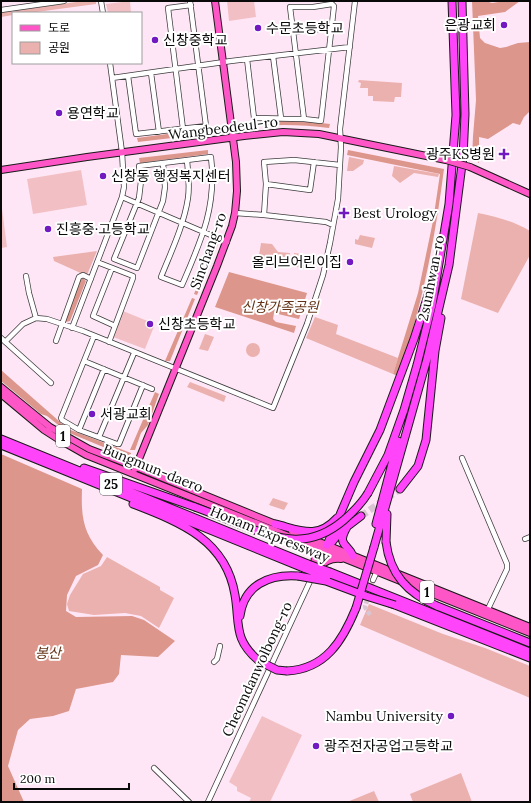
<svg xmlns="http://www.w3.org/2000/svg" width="531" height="803" font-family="Lora,'Noto Sans KR',serif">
<rect width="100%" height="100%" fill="#ffe6f6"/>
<path fill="#ebb1ae" d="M84,1H96V4L29,13H13V15L1,17V12Z
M359,80L402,83L401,97H395L394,102L373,101V96H368V88H360L361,83L358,82Z
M349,157L364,160L363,164L353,171H347Z
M394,166L439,174L438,177L414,173L400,183L392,176Z
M478,213C497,217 513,221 530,231V255L498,313L461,299Z
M360,235L375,238L372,248L355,244V239L358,240Z
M261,243L272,244L278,252L290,253L288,264L263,260L262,263L258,262Z
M97,251L87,275H85L54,261L53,257Z
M294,253L315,256L311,270L292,266Z
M315,317L338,325L336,334L398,358L393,374L306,338Z
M205,334L214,337L208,351L199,349Z
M246 350a7 7 0 1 1 14 0a7 7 0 1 1-14 0Z
M190,382L226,396L224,402L187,387Z
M273,498L288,503L284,510L269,505Z
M107,557L160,587V590L174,598L159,628L141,616L125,613L94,615L69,611L67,604L70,595L83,574L101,566Z
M369,604L443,634L485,648L530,666V698L360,625Z
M461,773L472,802H413L410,794Z
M374,791L379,802H347Z"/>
<path fill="#dd968c" d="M472,1H486L492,3L505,1H520L505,12L478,16L480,38L485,43L500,48L506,47L518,43L530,42V111L524,117L520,125L513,123L488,139L479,137V163L472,158L473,136L476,100Z
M260,120L304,121L330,124L329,128C306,125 283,124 260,126Z
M205,129L206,134L138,142L137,138Z
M208,150V154L140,163L139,158Z
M348,150L444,169C435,239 422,308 398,376L393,374L418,293L433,221L440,174L347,155Z
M217,239L219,242L197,295L194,294Z
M229,272L307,293L299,319L274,313L273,319L276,322L296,326L294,333L215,307Z
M83,278L86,281L70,321L66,322L65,320L81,279Z
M192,298L195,299L170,361H165Z
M1,370L68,429L131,453V454L125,456L67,432L47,416L41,414L1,381Z
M155,392L159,394L148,425L141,433L135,450H130Z
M1,454L82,489C81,517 83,534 103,555L98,565L76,576L67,595L66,611L76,617L132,616L144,620L175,641L158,657L121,655L119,674L113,682L76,689L69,711L53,716L30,719L18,730L8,766L24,802H1Z"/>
<path fill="#f2c0c4" d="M130,1L131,13H108L106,4Z
M227,1H254L256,17L229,21Z
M81,170L87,205L33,214L27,179Z
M1,201L7,247L1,248Z
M123,311L155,324L145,349L113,337Z
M262,716L302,735L270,802H249L251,798L237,791V787L229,782Z"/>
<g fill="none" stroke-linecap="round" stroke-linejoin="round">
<path stroke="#dac5d2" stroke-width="4.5" stroke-dasharray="4.5 2" stroke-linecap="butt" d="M370,615L365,607L373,580"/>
<path stroke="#dac5d2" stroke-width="7" stroke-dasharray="7 3.5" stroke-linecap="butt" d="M361,516L400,489"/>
<g stroke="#3c3c3c" stroke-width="6">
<path id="minor" d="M101,1L103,13
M1,10L64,1
M292,32L331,28
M273,56L281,118
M247,59L254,118L304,119L321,121L334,6L332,4L313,7H290L304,119
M151,73L159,132
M128,76L136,134L206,126L190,1
M112,78L231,61L350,47
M183,129L168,8L191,5
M163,163L165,187L163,201L137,268L114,259L139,198L141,181L139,166L211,157C217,207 201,241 182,285L161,277C171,252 184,225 188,198C190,185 188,173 187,160
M266,184L310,190L314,162
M122,197L227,242
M235,213L264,215L326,222L333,225
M264,215L266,184L264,162L294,160L340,165
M97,262L133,276V278L109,342
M112,268L93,316L115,326
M26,276L29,293L36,318
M72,328L122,197L124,187L122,152L110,63
M94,336L61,418L62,420L79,430L117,444H119L143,385
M1,338L51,383
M56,341L79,277L83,275L91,279
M5,342L23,324L36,318L47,319L83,331L273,408L307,324L323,275L330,243L338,199L341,147L340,129L355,1
M84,361L152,389
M79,430L104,369
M99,437L134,353
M462,458L507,564V569L488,609
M525,539L530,537
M316,568L326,548
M373,580L377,571
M214,662L217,659L220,646
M154,768L189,802
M208,802L312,577"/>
</g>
<g stroke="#1a1a1a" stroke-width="8">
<path id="major" d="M470,167L530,194
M1,170L87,157L244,136L283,132L319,134L446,160
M1,387L50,427L89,449L136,467L278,525
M1,394L44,430L58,439L86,455L530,633
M135,469L217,266L232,226L235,213L237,191L236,162L215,1
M292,531L530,627
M308,545L315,554L314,569
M317,570C324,562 330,558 341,559"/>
</g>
<g stroke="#1a1a1a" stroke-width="9">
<path id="highway" d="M1,439L308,564
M1,445L306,569
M84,468L195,507
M400,489L418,466L426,440L435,351L441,318
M368,493L388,455L404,410L417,365L432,305L449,204L456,115L452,1
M133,504C179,522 226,539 235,595C240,624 233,639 259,661
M275,524C300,530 317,540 337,518
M376,524L398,441
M347,527C336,546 348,543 353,556
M332,542L340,532L361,516
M386,542L387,514
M327,545L354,482L380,430L414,339L431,286
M374,547L427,359L449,265L463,157L465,114L462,1
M330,572L530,652
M327,577L355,588
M390,603L530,658
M437,606L530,643
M240,616C244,585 269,574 298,576
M287,671C326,669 343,640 356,608"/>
</g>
<use href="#minor" stroke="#fff" stroke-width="4.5"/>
<use href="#major" stroke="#ff56c7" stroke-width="6"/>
<use href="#highway" stroke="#ff44f9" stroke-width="7"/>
<g stroke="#1a1a1a" stroke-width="8" stroke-linecap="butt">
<path id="major-bridge" d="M446,160L470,167"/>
</g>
<g stroke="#1a1a1a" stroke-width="9" stroke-linecap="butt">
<path id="highway-bridge" d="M195,507C211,513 227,519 244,526C281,540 310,549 344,520C353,512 362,503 368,493
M386,542C390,575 408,593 437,606
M308,564L330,572
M306,569L327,577
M298,576L326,581L366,596L395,605
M356,608L374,547
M259,661L277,670L287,671"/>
</g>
<use href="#major-bridge" stroke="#ff56c7" stroke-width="6"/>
<use href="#highway-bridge" stroke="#ff44f9" stroke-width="7"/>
</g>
<g fill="#7219c2" stroke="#fff" stroke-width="1.5">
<circle cx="504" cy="25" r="4"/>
<circle cx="258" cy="28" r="4"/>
<circle cx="155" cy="40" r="4"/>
<circle cx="59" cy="113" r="4"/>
<path d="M502 148h4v4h4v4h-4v4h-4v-4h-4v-4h4z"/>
<circle cx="103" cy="176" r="4"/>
<path d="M342 207h4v4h4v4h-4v4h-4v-4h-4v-4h4z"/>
<circle cx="48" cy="229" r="4"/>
<circle cx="350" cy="262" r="4"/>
<circle cx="150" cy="324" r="4"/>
<circle cx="92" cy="414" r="4"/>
<circle cx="451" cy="716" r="4"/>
<circle cx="316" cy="746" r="4"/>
</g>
<g text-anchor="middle" stroke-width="4" stroke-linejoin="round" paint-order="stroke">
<g fill="#fff" stroke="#535353" stroke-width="1">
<rect x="56" y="425" width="14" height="22" rx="3"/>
<rect x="100" y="473" width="22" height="22" rx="3"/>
<rect x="420" y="581" width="14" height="22" rx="3"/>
</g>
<g font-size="13" font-weight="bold" fill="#090909">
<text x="63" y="441">1</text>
<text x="111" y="489">25</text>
<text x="427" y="597">1</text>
</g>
<g font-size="14" fill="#090909" stroke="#fff" text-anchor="start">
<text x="496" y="30" text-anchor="end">은광교회</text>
<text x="266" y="33">수문초등학교</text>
<text x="163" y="45">신창중학교</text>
<text x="67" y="118">용연학교</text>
<text x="495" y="159" text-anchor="end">광주KS병원</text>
<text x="111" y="181">신창동 행정복지센터</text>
<text x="353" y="218">Best Urology</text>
<text x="56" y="234">진흥중·고등학교</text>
<text x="342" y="267" text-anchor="end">올리브어린이집</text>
<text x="158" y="329">신창초등학교</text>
<text x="100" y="419">서광교회</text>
<text x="443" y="721" text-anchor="end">Nambu University</text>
<text x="324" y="751">광주전자공업고등학교</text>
</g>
<g font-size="14" fill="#090909" stroke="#fff">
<text transform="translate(223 128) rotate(-7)" y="5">Wangbeodeul-ro</text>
<text transform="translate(208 251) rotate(-70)" y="5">Sinchang-ro</text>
<text transform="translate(431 278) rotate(-79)" y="5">2sunhwan-ro</text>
<text transform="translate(153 468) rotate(22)" y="5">Bungmun-daero</text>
<text transform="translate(270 534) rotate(22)" y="5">Honam Expressway</text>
<text transform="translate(257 669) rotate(-65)" y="5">Cheomdanwolbong-ro</text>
</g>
<g font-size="14" font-style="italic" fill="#643317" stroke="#fff">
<text x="280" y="312">신창가족공원</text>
<text x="48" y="658">봉산</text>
</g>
</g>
<rect width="531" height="803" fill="none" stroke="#090909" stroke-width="4"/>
<rect x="12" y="12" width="130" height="52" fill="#ffffff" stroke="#9d9d9d"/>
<rect x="20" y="25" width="20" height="6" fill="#ff56c7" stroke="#9d9d9d"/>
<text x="48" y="32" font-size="12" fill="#090909">도로</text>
<rect x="20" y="42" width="20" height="12" fill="#ebb1ae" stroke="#9d9d9d"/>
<text x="48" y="52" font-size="12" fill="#090909">공원</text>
<path d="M14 783v6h115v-6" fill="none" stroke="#090909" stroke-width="2"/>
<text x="20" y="783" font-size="12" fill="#090909" stroke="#ffffff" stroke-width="3" paint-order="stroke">200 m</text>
</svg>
